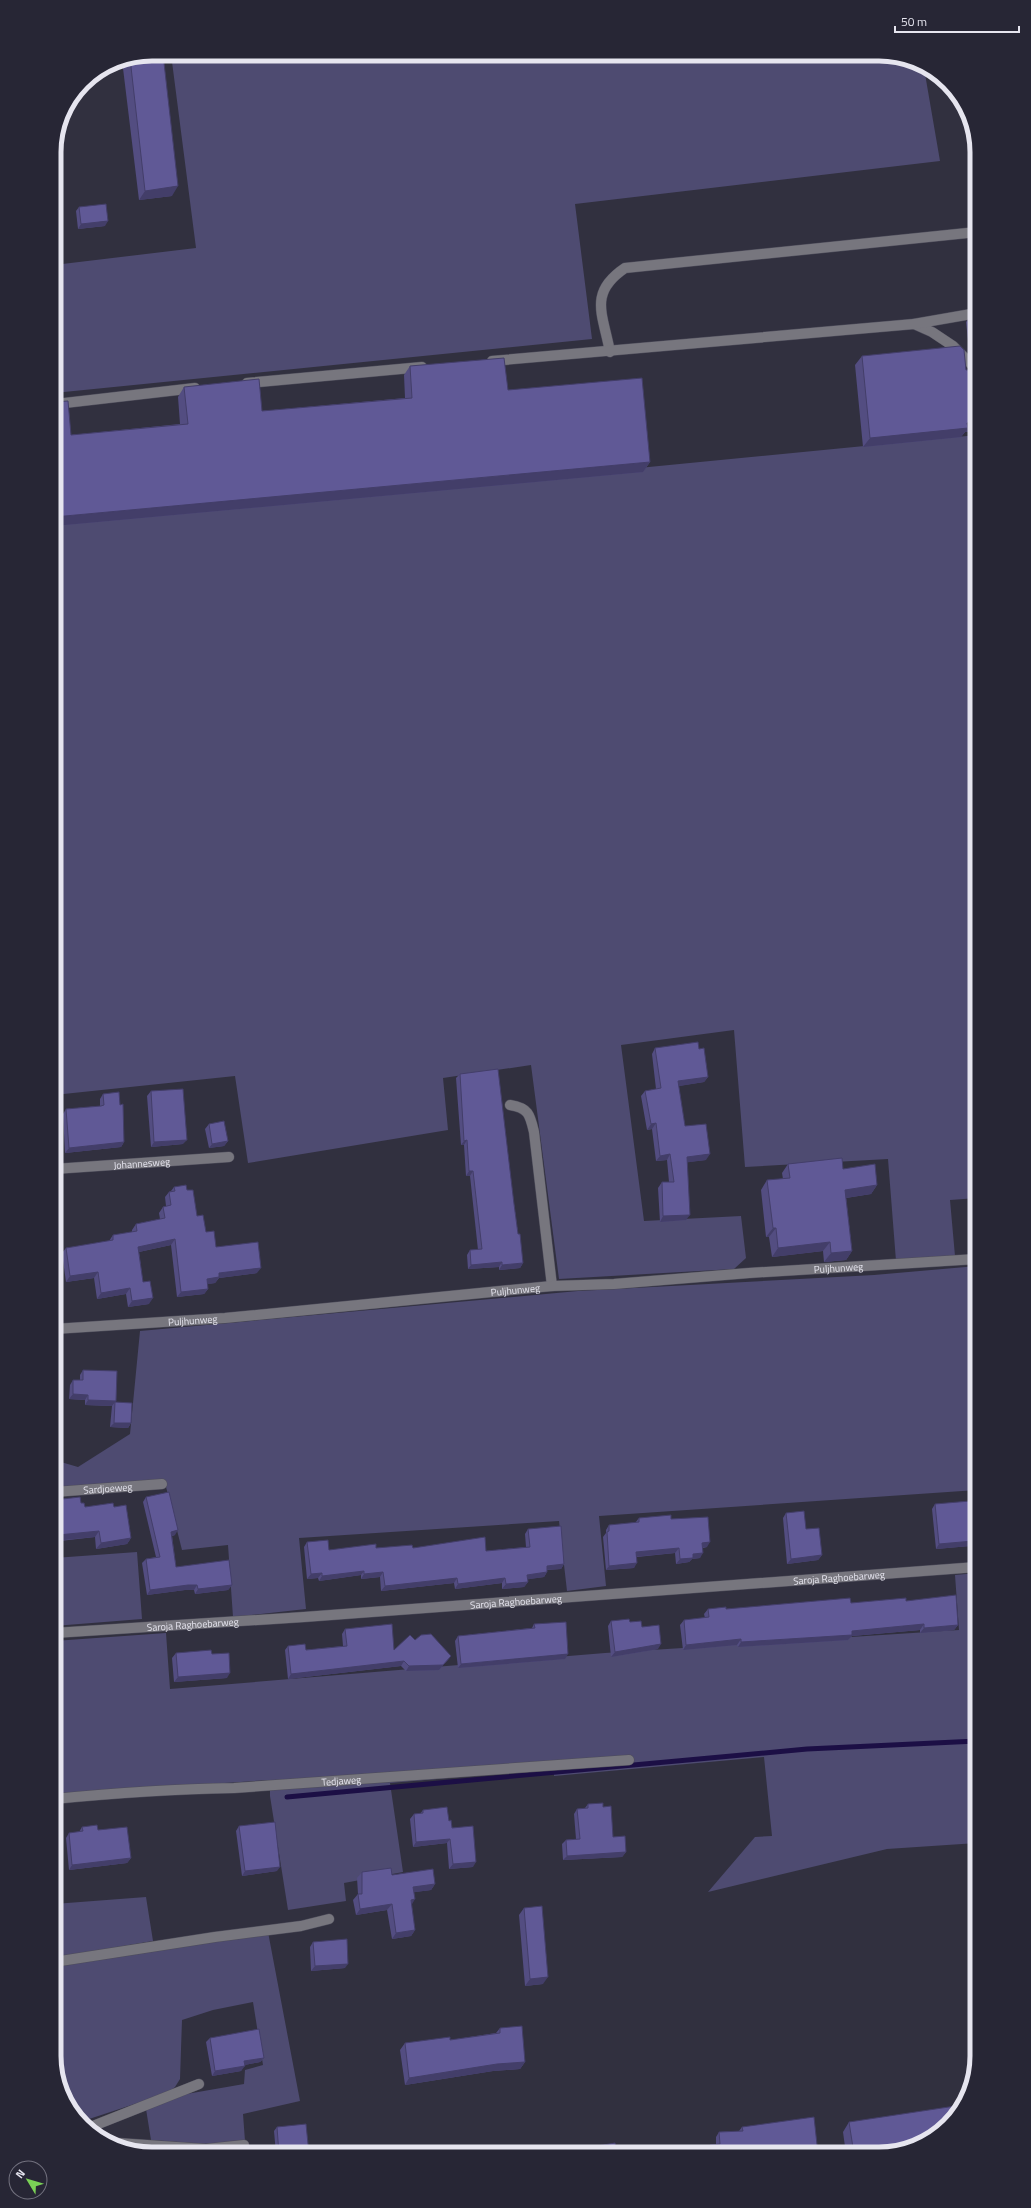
<svg xmlns="http://www.w3.org/2000/svg" width="1031" height="2208" font-family="'Titillium Web',sans-serif">
<rect width="100%" height="100%" fill="#31303f"/>
<path fill="#4e4b71" d="M171,54H886L924,68L940,161L575,204L592,339L54,393V265L196,248Z
M977,435V1198L950,1200L955,1256L896,1261L888,1159L745,1167L734,1030L621,1045L644,1221L741,1216L746,1258L734,1269L559,1279L531,1065L443,1078L448,1130L248,1163L235,1076L54,1095V525Z
M977,1266V1490L599,1516L606,1586L567,1591L559,1521L299,1538L306,1609L233,1617L228,1545L182,1550L164,1479L54,1489V1460L78,1467L130,1434L140,1331L578,1291L874,1275Z
M137,1552L142,1619L54,1626V1558Z
M977,1573V1843L887,1849L708,1892L755,1837L772,1836L764,1757L554,1776V1769L390,1783L403,1872L344,1883L346,1901L288,1910L270,1796V1780L54,1794V1641L166,1633L170,1689L605,1653L959,1630L955,1575Z
M146,1897L153,1941L54,1958V1904Z
M268,1932L300,2101L243,2114L245,2141L204,2144L151,2140L146,2109L175,2096L244,2084L245,2070L263,2065L253,2002L213,2010L182,2020L180,2079L175,2087L168,2093L83,2121L59,2088L54,2056V1966Z"/>
<g fill="none" stroke-linecap="round" stroke-linejoin="round">
<path stroke="#1c0f45" stroke-width="5" d="M287,1797L807,1749L977,1741"/>
<g stroke="#4e4d5b" stroke-width="11">
<g id="minor">
<path d="M914,324L932,332L953,346L977,370"/>
<path d="M610,352C603,314 588,293 625,268L977,232"/>
<path d="M492,361L914,324L977,313"/>
<path d="M247,383L422,367"/>
<path d="M56,404L195,388"/>
<path d="M510,1105C529,1108 530,1115 534,1132L552,1286"/>
<path id="s1" d="M54,1169L229,1157"/>
<path id="s2" d="M54,1329L225,1318L552,1286L614,1284L749,1273L977,1259"/>
<path id="s3" d="M54,1492L162,1484"/>
<path id="s4" d="M54,1633L304,1617L977,1567"/>
<path id="s5" d="M54,1799C114,1793 174,1789 234,1788L629,1760"/>
<path d="M54,1962L215,1937L301,1926L329,1919"/>
<path d="M88,2128L199,2084"/>
<path d="M117,2143L206,2149L244,2145"/>
</g>
</g>
<use href="#minor" stroke="#77767e" stroke-width="10"/>
</g>
<path fill="#534d81" d="M152,54L172,196L139,200L122,60Z
M79,207L105,226L78,229L76,211Z
M970,317L977,339L968,340L966,322Z
M862,356L966,370L977,369V431L965,432L961,437L863,447L855,365Z
M410,366L508,390L650,462L643,472L54,526V402L71,435L180,424L178,397L184,387L262,411L405,398L404,375Z
M655,1048L699,1049L708,1077L704,1082L678,1086L685,1126L706,1160L687,1162L686,1220L660,1222L658,1188L662,1182H669L667,1160L656,1161L652,1129L647,1130L641,1096L645,1091L656,1089L652,1054Z
M460,1074L514,1204L518,1234L523,1263L520,1268L499,1270V1267L468,1269L467,1255L470,1250H478L470,1176H466L464,1145H461L456,1078Z
M151,1091L183,1144L151,1147L147,1096Z
M103,1094L124,1142L121,1147L65,1153L63,1114L66,1109L100,1106V1099Z
M209,1124L228,1141L224,1146L209,1148L205,1129Z
M788,1164L843,1169L877,1185L871,1194L846,1198L852,1251L846,1260L824,1262L823,1251L772,1257L769,1237H766L761,1190L767,1180L783,1179L782,1173Z
M174,1187L187,1190L197,1216L206,1232L216,1247L257,1273L219,1278L215,1283L207,1284L208,1289L204,1294L177,1297L171,1245L139,1252L143,1282L149,1304L128,1307L126,1294L97,1299L94,1278L66,1282L62,1253L66,1248L109,1241L113,1235L132,1232V1230L136,1224L160,1219L159,1213L163,1207L166,1206L165,1197L169,1192L171,1191Z
M83,1370L116,1402L131,1423L128,1428L110,1427L112,1406L85,1405V1400L69,1399L70,1385L73,1380H80V1375Z
M80,1497L81,1503H84L85,1507L113,1503L114,1507L126,1505L131,1538L127,1544L96,1549L95,1537L60,1541V1542L54,1552V1500Z
M146,1497L175,1535L172,1536L176,1567L232,1585L228,1590L195,1594L194,1590H185L147,1595L142,1563L146,1559L156,1557L143,1502Z
M935,1504L973,1541L970,1546L936,1549L932,1509Z
M786,1513L806,1529L822,1555L818,1560L787,1564L783,1518Z
M639,1518L671,1519L707,1547L703,1548L700,1558L692,1559L689,1562L676,1564L675,1553L637,1557L634,1568L606,1570L603,1537L606,1533V1530L609,1525L635,1523Z
M528,1529L564,1564L561,1569L547,1570V1572L544,1577L528,1579V1582L524,1587L502,1589V1583L455,1589L454,1583L381,1591L380,1577L361,1579V1575L319,1581L318,1578L307,1579L304,1547L307,1542L329,1550L376,1548H413L486,1551L526,1547L525,1534Z
M906,1601L958,1625L954,1630L920,1633V1630L852,1636L848,1640L738,1647L737,1645L683,1650L680,1625L684,1620L705,1618L704,1614L708,1609H726L851,1603Z
M611,1621L630,1622L642,1627L658,1649L611,1657L608,1626Z
M534,1624L565,1659L458,1668L455,1641L458,1636L532,1628Z
M345,1629L394,1650L415,1640L451,1656L439,1670L406,1671L401,1666L288,1679L285,1650L288,1646L306,1650L343,1646L342,1634Z
M176,1653L212,1654L227,1678L174,1682L172,1658Z
M588,1804L603,1807L613,1837L626,1852L622,1857L563,1860L562,1844L566,1840L576,1839L574,1814L577,1809L585,1808Z
M423,1810L449,1821L473,1867L449,1869L447,1843L413,1847L410,1819L414,1814H420Z
M239,1826L277,1871L242,1876L236,1831Z
M82,1827L98,1830L131,1858L127,1863L69,1870L66,1838L69,1833L79,1832Z
M362,1872L392,1875L435,1884L431,1890L414,1892L411,1905L415,1930L411,1936L392,1939L387,1910L356,1915L353,1900L358,1894L357,1878Z
M524,1908L543,1984L525,1986L519,1915Z
M313,1942L345,1968L311,1971L310,1947Z
M500,2028L525,2062L520,2069L493,2071L405,2085L400,2050L405,2043L450,2040L496,2033Z
M210,2038L264,2058L260,2062L244,2065L241,2071L212,2076L206,2042Z
M849,2122L879,2154H846L843,2132Z
M277,2127L309,2154H276L274,2131Z
M742,2127L818,2154H708L707,2150L710,2145H716V2137L719,2132L739,2131Z
M586,2148L617,2154H583L582,2153Z"/>
<path fill="#433e69" d="M178,186L172,196L139,200L145,191Z
M108,221L105,226L78,229L81,224Z
M977,334V339L968,340L971,335Z
M977,422V431L965,432L961,437L863,447L870,438L967,423Z
M650,462L643,472L54,526V517Z
M708,1077L704,1082L674,1087L678,1081Z
M656,1123L652,1129L647,1130L651,1124Z
M187,1140L183,1144L151,1147L154,1142Z
M467,1140L464,1145H461L464,1141Z
M228,1141L224,1146L209,1148L212,1144Z
M124,1142L121,1147L65,1153L69,1148Z
M670,1154L667,1160L656,1161L660,1156Z
M710,1154L706,1160L683,1163L687,1157Z
M469,1171H473L470,1176H466Z
M877,1185L871,1194L839,1199L845,1190Z
M690,1215L686,1220L660,1222L663,1216Z
M773,1228H776L769,1237H766Z
M175,1239L171,1245L134,1253L138,1247Z
M830,1242L823,1251L772,1257L778,1248Z
M852,1251L846,1260L824,1262L831,1253Z
M502,1262L499,1267L468,1269L471,1265Z
M523,1263L520,1268L499,1270L502,1265Z
M261,1268L257,1273L219,1278L215,1283L203,1285L207,1279L219,1273Z
M98,1272L94,1278L66,1282L70,1276Z
M130,1288L126,1294L97,1299L101,1293Z
M208,1289L204,1294L177,1297L181,1292Z
M153,1298L149,1304L128,1307L132,1301Z
M73,1394L88,1395L85,1400L69,1399Z
M88,1400L116,1401L115,1402L112,1406L85,1405Z
M62,1411L59,1415L54,1416V1412Z
M114,1423H131L128,1428L110,1427Z
M178,1530L175,1535L168,1537L171,1532Z
M99,1531L95,1537L54,1541L58,1535Z
M131,1538L127,1544L96,1549L101,1543Z
M973,1541L970,1546L936,1549L939,1544Z
M60,1542L54,1552V1546L55,1544Z
M710,1542L707,1547L699,1548L702,1543Z
M679,1548L675,1553L633,1557L636,1552Z
M703,1553L700,1558L692,1559L689,1562L676,1564L680,1559L693,1554Z
M822,1555L818,1560L787,1564L791,1559Z
M637,1563L634,1568L606,1570L609,1566Z
M564,1564L561,1569L543,1570L547,1566Z
M364,1571L361,1575L319,1581L322,1576Z
M383,1572L380,1577L361,1579L364,1574Z
M547,1572L544,1577L524,1580L527,1575Z
M322,1573L318,1578L307,1579L311,1574Z
M457,1578L454,1583L381,1591L385,1586Z
M505,1578L502,1583L455,1589L458,1584Z
M528,1582L524,1587L502,1589L506,1584Z
M188,1585H197L194,1590H185L147,1595L150,1590Z
M232,1585L228,1590L195,1594L198,1589Z
M924,1624L920,1630L852,1636L848,1640L738,1647L741,1642L852,1631Z
M958,1625L954,1630L920,1633L924,1628Z
M741,1639L737,1645L683,1650L686,1645Z
M661,1644L658,1649L611,1657L615,1652Z
M568,1654L565,1659L458,1668L461,1664Z
M451,1656L439,1670L406,1671L409,1666Z
M404,1661L401,1666L288,1679L291,1674Z
M230,1673L227,1678L174,1682L178,1677Z
M450,1839L447,1843L413,1847L416,1842Z
M626,1852L622,1857L563,1860L567,1856Z
M131,1858L127,1863L69,1870L72,1865Z
M476,1862L473,1867L449,1869L453,1864Z
M280,1867L277,1871L242,1876L245,1871Z
M435,1884L431,1890L409,1893L413,1887Z
M415,1899L411,1906V1900Z
M392,1904L387,1910L356,1915L360,1909Z
M415,1930L411,1936L392,1939L396,1933Z
M348,1964L345,1968L311,1971L315,1966Z
M548,1977L543,1984L525,1986L530,1979Z
M264,2058L260,2062L240,2066L244,2061Z
M525,2062L520,2069L493,2071L405,2085L409,2078L497,2064Z
M245,2066L241,2071L212,2076L215,2071Z"/>
<path fill="#605996" stroke="#433e69" d="M152,54H163L178,186L145,191L130,58Z
M106,204L108,221L81,224L79,207Z
M970,317H977V334L971,335Z
M960,346L964,350L966,370L977,369V422L967,423L968,428L870,438L862,356Z
M504,358L508,390L642,378L650,462L54,517V402L68,401L71,435L188,424L184,387L259,379L262,411L412,398L410,366Z
M698,1042L699,1049L704,1048L708,1077L678,1081L685,1126L706,1124L710,1154L687,1157L690,1215L663,1216L662,1182H674L670,1154L660,1156L656,1123L651,1124L645,1091L661,1088L655,1048Z
M498,1069L514,1204L518,1234H520L523,1263L502,1265V1262L471,1265L470,1250L482,1249L473,1171H469L467,1140L464,1141L460,1074Z
M183,1089L187,1140L154,1142L151,1091Z
M119,1092L120,1105L123,1104L124,1142L69,1148L66,1109L101,1106L104,1105L103,1094Z
M224,1121L228,1141L212,1144L209,1124Z
M842,1158L843,1169L875,1164L877,1185L845,1190L852,1251L831,1253L830,1242L778,1248L776,1228H773L767,1180L790,1178L788,1164Z
M186,1185L187,1190H193L197,1216L203,1215L206,1232L214,1231L216,1247L258,1242L261,1268L219,1273V1277L207,1279L208,1289L181,1292L175,1239L138,1247L143,1282L150,1281L153,1298L132,1301L130,1288L101,1293L98,1272L70,1276L66,1248L113,1240V1235L137,1231L136,1224L165,1218L163,1207L171,1205L169,1192L175,1191L174,1187Z
M83,1370L117,1371L116,1401L88,1400V1395L73,1394V1380H83Z
M59,1390L62,1411L54,1412V1391Z
M115,1402L132,1403L131,1423H114Z
M169,1492L178,1530L171,1532L176,1567L229,1560L232,1585L198,1589L197,1585H188L150,1590L146,1559L160,1557L146,1497Z
M80,1497L81,1503H84L85,1507L113,1503L114,1507L126,1505L131,1538L101,1543L99,1531L58,1535L60,1542L55,1544L57,1548L54,1549V1500Z
M970,1501L973,1541L939,1544L935,1504Z
M804,1511L806,1529L819,1528L822,1555L791,1559L786,1513Z
M671,1515V1519L708,1517L710,1542L702,1543L703,1553L693,1554V1558L680,1559L679,1548L636,1552L637,1563L609,1566L607,1532L609,1531V1525L639,1522V1518Z
M561,1526L564,1564L547,1566V1572L527,1575L528,1582L506,1584L505,1578L458,1584L457,1578L385,1586L383,1572L364,1574V1571L322,1576V1573L311,1574L307,1542L328,1540L329,1550L376,1544V1548L412,1545L413,1548L485,1537L486,1551L530,1547L528,1529Z
M956,1595L958,1625L924,1628V1624L852,1631V1635L741,1642V1639L686,1645L684,1620L709,1617L708,1609L726,1607V1609L850,1598L851,1603L906,1598V1601Z
M629,1619L630,1622L641,1621L642,1627L659,1625L661,1644L615,1652L611,1621Z
M566,1622L568,1654L461,1664L458,1636L535,1628L534,1624Z
M392,1624L394,1650L410,1635L415,1640L421,1635L431,1634L451,1656L443,1665L409,1666L404,1661L291,1674L288,1646L305,1644L306,1650L347,1646L345,1629Z
M211,1650L212,1654L229,1653L230,1673L178,1677L176,1653Z
M603,1803V1807L611,1806L613,1837L625,1836L626,1852L567,1856L566,1840L580,1839L577,1809L588,1808V1804Z
M447,1807L449,1821L451,1820L452,1828L473,1826L476,1862L453,1864L450,1839L416,1842L414,1814L423,1813V1810Z
M275,1822L280,1867L245,1871L239,1826Z
M97,1825L98,1830L127,1827L131,1858L72,1865L69,1833L83,1831L82,1827Z
M391,1868L392,1875L433,1869L435,1884L413,1887L415,1899L411,1900L415,1930L396,1933L392,1904L360,1909L358,1894H362V1872Z
M542,1906L548,1977L530,1979L524,1908Z
M347,1939L348,1964L315,1966L313,1942Z
M522,2026L525,2062L497,2064L409,2078L405,2043L450,2037V2040L500,2033V2028Z
M259,2029L264,2058L244,2061L245,2066L215,2071L210,2038Z
M962,2105L960,2111L939,2134L911,2149L879,2154H854L849,2122Z
M814,2117L818,2154H712L710,2145L720,2144L719,2132L743,2131L742,2127Z
M306,2124L309,2154H279L277,2127Z
M615,2143L617,2154H587L586,2148Z
M549,2152L550,2154H536Z"/>
<g text-anchor="middle" stroke-width="3" stroke-linejoin="round" paint-order="stroke">
<g font-size="10" fill="#e6e5ef" stroke="#272635">
<text dy="4" stroke="none"><textPath href="#s1" startOffset="88">Johannesweg</textPath></text>
<text dy="4" stroke="none"><textPath href="#s2" startOffset="787">Puljhunweg</textPath></text>
<text dy="4" stroke="none"><textPath href="#s2" startOffset="463">Puljhunweg</textPath></text>
<text dy="4" stroke="none"><textPath href="#s2" startOffset="139">Puljhunweg</textPath></text>
<text dy="4" stroke="none"><textPath href="#s3" startOffset="54">Sardjoeweg</textPath></text>
<text dy="4" stroke="none"><textPath href="#s4" startOffset="787">Saroja Raghoebarweg</textPath></text>
<text dy="4" stroke="none"><textPath href="#s4" startOffset="463">Saroja Raghoebarweg</textPath></text>
<text dy="4" stroke="none"><textPath href="#s4" startOffset="139">Saroja Raghoebarweg</textPath></text>
<text dy="4" stroke="none"><textPath href="#s5" startOffset="288">Tedjaweg</textPath></text>
</g>
</g>
<path d="M0 0H1031V2208H0ZM152 61H879A91 91 0 0 1 970 152V2056A91 91 0 0 1 879 2147H152A91 91 0 0 1 61 2056V152A91 91 0 0 1 152 61Z" fill="#272635" fill-rule="evenodd"/>
<path fill="none" stroke="#e6e5ef" stroke-width="5" d="M152 61H879A91 91 0 0 1 970 152V2056A91 91 0 0 1 879 2147H152A91 91 0 0 1 61 2056V152A91 91 0 0 1 152 61Z"/>
<g transform="translate(28 2180) rotate(308)"><circle r="19" fill="#272635" stroke="#73727f"/>
<path d="M0-3L7 15L0 10L-7 15Z" fill="#7ad156"/>
<text y="-6" font-size="11" font-weight="bold" text-anchor="middle" fill="#e6e5ef">N</text>
</g>
<path d="M895 26v6h124v-6" fill="none" stroke="#e6e5ef" stroke-width="2"/>
<text x="901" y="26" font-size="12" fill="#e6e5ef" stroke="#272635" stroke-width="3" paint-order="stroke">50 m</text>
</svg>
